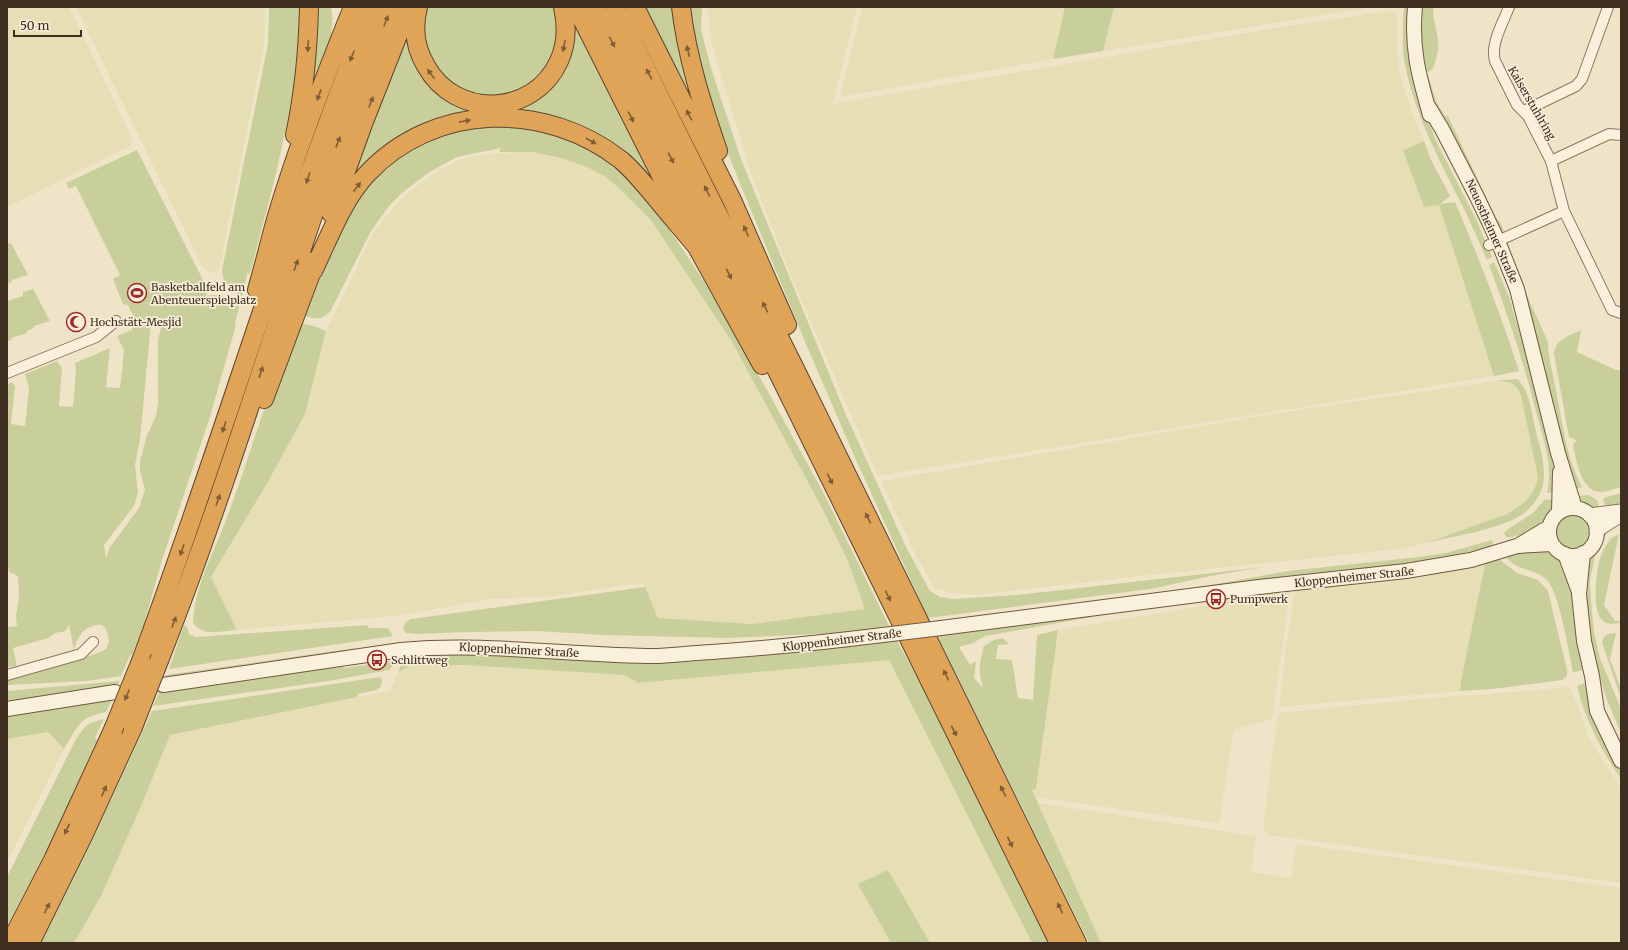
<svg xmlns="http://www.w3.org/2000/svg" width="1628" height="950" font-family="Merriweather,serif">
<rect width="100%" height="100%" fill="#f0e4c8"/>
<path fill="#e6deb5" d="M7,7H69L132,138V143L127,148L7,207Z
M76,7H265L264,44L260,65L219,270L216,272L210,273L202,266Z
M707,7H857L833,104L1281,27L1389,11L1394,12L1397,17V45L1400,74L1410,107L1424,141L1403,149L1439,205L1494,376L878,476L793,281L751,173L712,45Z
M862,7H1065L1053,59L840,97Z
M1114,7H1373L1103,51Z
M533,152L565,159L589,168L606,177L622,191L651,220L732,342L822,508L848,561L865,609L753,624L658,618L645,587L642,583L547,597L492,599L394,616L237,630L211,578L269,480L305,414L326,331L373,233L392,209L404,196L430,176L456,161L468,157L497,153Z
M1494,381L1512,382L1517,386L1521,394L1538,478L1535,489L1528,499L1519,507L1507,514L1466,530L1409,548L1131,577L975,595L951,593L935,588L917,558L881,481L1278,413Z
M1486,559L1461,681L1460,691L1279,707L1286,647L1296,587Z
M1285,588L1290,592L1272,719L1234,730L1219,823L1035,797L1032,790L1036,789L1058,630L1210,605L1231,596Z
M889,660L1032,943H74L101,896L142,804L170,735L390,691L398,672L409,666L464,665L625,675L638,683Z
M1565,687H1570L1591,742L1621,788V883L1269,835L1264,831L1263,826L1278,713L1419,699L1539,690Z
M48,732L64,749L7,862V739Z
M1038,803L1256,836L1251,872L1291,878L1296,844L1621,888V943H1101Z"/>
<path fill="#c9cf9b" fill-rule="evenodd" d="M269,7H301L295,87L275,178L250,274H248V271L242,296C230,292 222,282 222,270L268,44Z
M316,7H331C337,37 320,68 311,96Z
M424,7H556C557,23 559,40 553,55C535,96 487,109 451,84C447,80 443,74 440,70C436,65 431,60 429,55C423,40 424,23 424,7Z
M643,7H676L692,98L679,78Z
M687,7H702L701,29L711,68L741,159L846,415L906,547L930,591L940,597L953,599L1017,595L1265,567L1216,575L1150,589L928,618L856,460L806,344L739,181L705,96Z
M1065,7H1114L1103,51L1053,59Z
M1404,7H1410L1427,116L1436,141L1477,221L1492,257L1487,260C1479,242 1471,223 1462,205C1438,158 1413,111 1404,59C1402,41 1403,24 1404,7Z
M1420,7H1433C1434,35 1445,40 1432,70L1427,72L1436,101L1445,116H1448L1496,218L1500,222L1504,231H1500L1451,140L1425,85L1420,54Z
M570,14L666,203L604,142L483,114L355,175L361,151L410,26L452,99L534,97Z
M516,124L578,141L620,168L654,206L703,280L767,390L824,494L889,626L841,633L727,638L603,635L536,631L468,632L417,634L406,633L403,629L406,622L411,619L645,587L658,618L753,624L865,609L848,561L822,508L732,342L651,220L622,191L606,177L589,168L565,159L533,152H499L501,148L457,157L428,173L402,193L389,206L371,231L330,312C320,321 317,319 304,316L325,256L370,181L410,149L459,129Z
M1424,141L1431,160L1450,196L1440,204L1455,202C1479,258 1500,312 1519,371L1494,376L1439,205L1424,207L1403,150Z
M137,150L207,288L206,296C218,293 229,297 240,303L235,324L236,325L210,417L162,560L144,624L132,655H130L121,676L87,681L7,685V678L95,654L106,649L109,641C108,636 107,628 103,626C100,624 96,625 93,626C81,629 77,639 74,650L69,625L66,631L55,633L48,638L13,648L16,662V666L7,667V627L17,626L16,615L19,597L18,576L9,572L7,555V385L11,382L15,386L11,424L25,426L29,388L25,374L57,361L62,368L59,406L73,407L76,369L75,363L110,348L106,387L120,388L124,350L117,336L132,330L133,315L128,305L123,304L113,279L120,275L76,186L69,189L66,183ZM151,323L161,329L158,339V401L156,416L147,435L140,461V471L145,490L139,508L110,547L106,558L104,545L134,506L138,492L135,465L140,439Z
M11,243L28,275L12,280V282L7,284V244Z
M1509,255L1548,342C1548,358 1553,373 1556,390C1563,426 1565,453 1582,487L1575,489Z
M1494,262L1509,297L1543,411L1555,458V492L1547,493C1553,467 1545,444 1538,419C1525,366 1508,315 1489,265Z
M33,289L50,321L34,326V328L27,331V333L11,338L12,340L7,341V301L23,296V292Z
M301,323L317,327L326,331L305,414L269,480L211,577L237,630C222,631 203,637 193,623C195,586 211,558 224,525C250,459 267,386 301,323Z
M1581,330L1577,352L1616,370H1621V487C1615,488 1608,492 1602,492C1581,493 1577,462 1573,447L1574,443L1577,441L1569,437L1554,354C1555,339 1569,336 1581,330Z
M1517,379C1531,391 1532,418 1537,436C1541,451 1546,468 1543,484C1541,496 1531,509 1520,516C1496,530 1454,536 1426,543L1507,514C1523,505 1534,496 1538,478L1521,395C1514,380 1509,382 1494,381Z
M1621,493V504L1606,506L1603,501L1604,498Z
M1589,495L1597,500L1599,508C1589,507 1584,504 1578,496Z
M1555,499C1554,503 1554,508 1552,511C1545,522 1518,540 1506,537L1504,533L1508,529L1533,513L1544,500Z
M1555 531a18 18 0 1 1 36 0a18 18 0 1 1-36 0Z
M1609,530L1598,546L1595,556L1590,580L1591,602L1594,632L1600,658L1621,709V733L1607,700L1587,636L1584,605L1587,558L1593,550L1602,532Z
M1619,534L1604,605L1615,621H1621V623C1615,624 1608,625 1603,621C1592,612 1596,580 1598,567C1599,558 1604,548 1609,541C1611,537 1616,536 1619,534Z
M1492,540L1493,543L1491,547L1423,562L1391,565L1177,591L1288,571L1419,557L1446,553Z
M1538,548L1552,551L1563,561L1573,593L1583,670L1573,672C1569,653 1559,592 1547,580C1536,569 1517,571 1507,558L1509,553Z
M1496,557L1517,573L1538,580L1548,591L1567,670V676L1562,680L1492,689L1460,691L1461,681L1486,559Z
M1103,610V615L985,636L973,643L959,647L970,665L976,661L974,678L983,688C978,670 979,665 984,646L994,640L1003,638L1009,644L998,645L996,659L1012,660L1018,698L1033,700L1037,635L1058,630L1036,789L1032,790L1101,943H1089L937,635Z
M184,625L187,627L189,634L196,637L367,625L369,628H388L393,636L169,669Z
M1616,633L1610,659L1621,689V698L1602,643C1604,634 1607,634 1616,633Z
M897,641L926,693L1049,943H1032L889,660L638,683L625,675L464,665L409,666L398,672L405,656L411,654H510L877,642L878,643Z
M356,648L352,652L165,679L166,675Z
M392,661V667L389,670L329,681L153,706L160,690L337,665L345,668Z
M380,677L382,680L381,687L376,690L358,694V697L170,735L142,804L101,896L74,943H41L96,833L152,711Z
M120,681L117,686L7,702V691Z
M1584,683L1621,766V779C1602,751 1585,720 1577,686Z
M113,698L106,712C77,718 79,726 64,749L48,732L7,739V714Z
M104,719L95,738L97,740L49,848L7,926V877L76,739C86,725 87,723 104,719Z
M888,870L930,943H891L858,884Z"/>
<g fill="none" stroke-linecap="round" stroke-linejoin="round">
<g stroke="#8d765c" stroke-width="12">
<path id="minor" d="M1509,7C1503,23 1490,44 1495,61L1517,105L1528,116L1551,161L1564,211L1612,310L1621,313
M1524,111L1576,86L1582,79L1608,7
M1551,161L1609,134L1621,135
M1489,245L1564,211
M7,373L96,337L116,321
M7,675L81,654L93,642"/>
</g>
<g stroke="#8d765c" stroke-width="15">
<path id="tertiary" d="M1589,515L1621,511
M1596,531L1621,515"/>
</g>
<g stroke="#6f573f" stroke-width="16">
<path id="secondary" d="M1415,7C1411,49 1419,76 1430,115
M1428,106L1442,129L1477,197L1498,241L1517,289L1558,453L1575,508
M1549 532a24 24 0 1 1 48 0a24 24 0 1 1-48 0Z
M1559,512L1560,472
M1519,545L1549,527
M1583,553L1579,594L1584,641L1592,676L1597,711L1621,761
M1565,554L1578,589
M941,628L1259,587L1406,571L1471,560L1517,546L1552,544
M163,685L401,650C487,642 572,656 657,656C675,655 694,653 712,652C769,648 826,642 883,635
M7,709L115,692"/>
</g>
<g stroke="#5b4430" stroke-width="20">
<path id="motorway" d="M418,7C413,27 415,48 426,66C455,119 534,117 559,61C567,44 567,25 563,7
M576,7L697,247L762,365
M595,7L760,336L1059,943
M615,7L798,375L1077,943
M635,7L732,200L787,325
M681,7C687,57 702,104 718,151
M295,135C304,93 308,50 309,7
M331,213L363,124L409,7
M313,271C329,238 342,201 367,174C434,102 546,101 621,160C634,171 645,185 656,198C669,214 683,230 697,247
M257,290C264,266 270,241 277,216C298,145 325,76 353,7
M264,399L316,260
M160,658C226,491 276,319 336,149C352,101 372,54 391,7
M141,661C222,444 286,222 372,7
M10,943L53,860L113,730
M30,943L84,834L133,727"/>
</g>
<use href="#minor" stroke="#faf1dc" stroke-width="10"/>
<use href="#tertiary" stroke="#faf1dc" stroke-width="13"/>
<use href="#secondary" stroke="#faf1dc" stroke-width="14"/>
<use href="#motorway" stroke="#e0a458" stroke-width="18"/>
<g stroke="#6f573f" stroke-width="16" stroke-linecap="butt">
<path id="secondary-bridge" d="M883,635L941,628"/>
</g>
<g stroke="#5b4430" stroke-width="20" stroke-linecap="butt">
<path id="motorway-bridge" d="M133,727L160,658
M113,730L141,661"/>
</g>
<use href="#secondary-bridge" stroke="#faf1dc" stroke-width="14"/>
<use href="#motorway-bridge" stroke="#e0a458" stroke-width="18"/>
</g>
<defs><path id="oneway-solid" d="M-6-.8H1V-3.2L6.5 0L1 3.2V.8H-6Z"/></defs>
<g fill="#7e5d36">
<use href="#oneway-solid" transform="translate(386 21) rotate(-68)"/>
<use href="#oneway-solid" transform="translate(612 42) rotate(63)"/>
<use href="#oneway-solid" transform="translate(308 46) rotate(93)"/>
<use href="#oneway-solid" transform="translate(564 46) rotate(101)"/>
<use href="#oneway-solid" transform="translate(688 51) rotate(-103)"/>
<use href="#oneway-solid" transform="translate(352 56) rotate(112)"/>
<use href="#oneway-solid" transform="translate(431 74) rotate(-126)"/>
<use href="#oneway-solid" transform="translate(649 74) rotate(-117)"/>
<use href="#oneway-solid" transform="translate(319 95) rotate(110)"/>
<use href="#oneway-solid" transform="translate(371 102) rotate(-69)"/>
<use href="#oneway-solid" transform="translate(689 115) rotate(-117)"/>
<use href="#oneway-solid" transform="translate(631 117) rotate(63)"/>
<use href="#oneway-solid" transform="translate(465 121) rotate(-11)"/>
<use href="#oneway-solid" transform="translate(591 141) rotate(29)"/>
<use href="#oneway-solid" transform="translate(338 142) rotate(-69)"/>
<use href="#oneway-solid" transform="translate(671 158) rotate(63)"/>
<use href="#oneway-solid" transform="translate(308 178) rotate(109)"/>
<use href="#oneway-solid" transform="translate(357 187) rotate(-53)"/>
<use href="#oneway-solid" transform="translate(707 191) rotate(-116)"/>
<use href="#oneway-solid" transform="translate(746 231) rotate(-114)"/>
<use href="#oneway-solid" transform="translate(296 265) rotate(-71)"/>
<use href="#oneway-solid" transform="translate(729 274) rotate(64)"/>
<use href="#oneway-solid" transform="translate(765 307) rotate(-116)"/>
<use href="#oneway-solid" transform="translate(261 372) rotate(-72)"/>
<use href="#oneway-solid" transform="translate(224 427) rotate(108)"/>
<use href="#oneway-solid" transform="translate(830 479) rotate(64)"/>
<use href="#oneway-solid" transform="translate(218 500) rotate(-71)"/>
<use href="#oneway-solid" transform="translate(868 518) rotate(-116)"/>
<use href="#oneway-solid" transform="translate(182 550) rotate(109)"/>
<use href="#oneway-solid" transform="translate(888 596) rotate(64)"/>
<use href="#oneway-solid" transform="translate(174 622) rotate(-70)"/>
<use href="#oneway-solid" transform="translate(946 675) rotate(-116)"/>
<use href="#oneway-solid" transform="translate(127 695) rotate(112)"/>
<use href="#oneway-solid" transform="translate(954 731) rotate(63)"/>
<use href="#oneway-solid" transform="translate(104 791) rotate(-66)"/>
<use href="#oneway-solid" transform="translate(1003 791) rotate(-116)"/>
<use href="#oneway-solid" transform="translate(67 829) rotate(115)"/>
<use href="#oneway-solid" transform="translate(1010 842) rotate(64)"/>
<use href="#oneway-solid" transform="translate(47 908) rotate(-63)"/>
<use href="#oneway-solid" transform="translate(1060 908) rotate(-116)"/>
</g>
<defs>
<g id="stadium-ring" transform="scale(1)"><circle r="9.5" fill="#f7eed8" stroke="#9e2a2b" stroke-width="1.5"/><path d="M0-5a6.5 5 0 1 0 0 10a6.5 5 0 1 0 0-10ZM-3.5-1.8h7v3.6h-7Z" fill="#9e2a2b"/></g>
<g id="mosque-ring" transform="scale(1)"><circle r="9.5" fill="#f7eed8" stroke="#9e2a2b" stroke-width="1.5"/><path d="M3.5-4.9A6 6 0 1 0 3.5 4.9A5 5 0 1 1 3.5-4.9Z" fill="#9e2a2b"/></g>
<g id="bus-ring" transform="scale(1)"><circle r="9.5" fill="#f7eed8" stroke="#9e2a2b" stroke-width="1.5"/><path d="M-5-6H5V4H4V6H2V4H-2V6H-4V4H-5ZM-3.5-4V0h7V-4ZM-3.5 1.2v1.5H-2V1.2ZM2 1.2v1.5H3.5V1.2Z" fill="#9e2a2b"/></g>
</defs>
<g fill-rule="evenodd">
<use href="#stadium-ring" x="137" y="293"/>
<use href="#mosque-ring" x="76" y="322"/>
<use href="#bus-ring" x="1216" y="599"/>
<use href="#bus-ring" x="377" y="660"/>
</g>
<g text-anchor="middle" stroke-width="3.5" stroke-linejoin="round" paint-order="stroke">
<g font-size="11" fill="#3d2e20" stroke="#f7eed8">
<text transform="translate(1532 103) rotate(60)" y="4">Kaiserstuhlring</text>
<text transform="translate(1492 231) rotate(66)" y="4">Neuostheimer Straße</text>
<text transform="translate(1354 577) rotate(-6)" y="4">Kloppenheimer Straße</text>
<text transform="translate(842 640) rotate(-7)" y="4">Kloppenheimer Straße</text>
<text transform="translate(519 650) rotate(3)" y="4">Kloppenheimer Straße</text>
</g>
<g font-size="11" fill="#3d2e20" stroke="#f7eed8" text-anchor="start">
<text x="151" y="291">Basketballfeld am<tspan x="151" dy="13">Abenteuerspielplatz</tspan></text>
<text x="90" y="326">Hochstätt-Mesjid</text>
<text x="1230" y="603">Pumpwerk</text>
<text x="391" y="664">Schlittweg</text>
</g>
</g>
<rect width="1628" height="950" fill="none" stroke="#3d2e20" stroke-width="16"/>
<path d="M14 30v6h67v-6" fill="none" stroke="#3d2e20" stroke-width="2"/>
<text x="20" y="30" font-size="12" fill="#3d2e20" stroke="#f7eed8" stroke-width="3" paint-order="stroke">50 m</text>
</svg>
